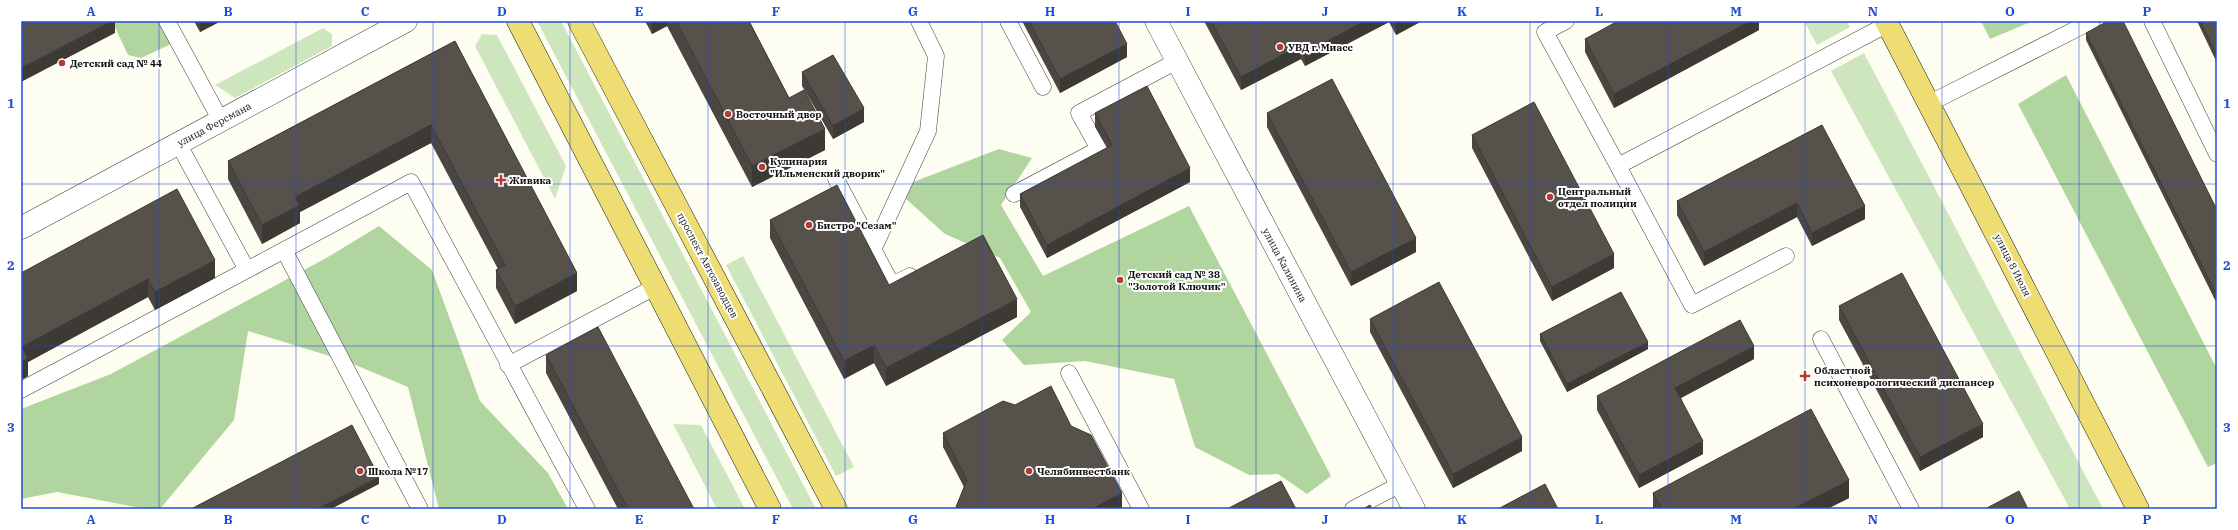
<svg xmlns="http://www.w3.org/2000/svg" width="2238" height="530" font-family="'IBM Plex Serif',serif">
<rect width="100%" height="100%" fill="#fefdf2"/>
<path fill="#cee6be" d="M537,21H561L816,509H793Z
M1804,21H1847L1850,27L1817,45Z
M323,28L332,34V46L235,98L215,85Z
M482,34L497,35L566,166L555,199L475,46Z
M1864,53L2103,509H2070L1831,71Z
M743,256L854,467L836,476L726,265Z
M673,424L701,425L745,509H717Z"/>
<path fill="#b1d59e" d="M112,21H176L178,32L169,45L141,58L128,55Z
M1981,21H2033L1990,39Z
M2066,75L2217,369V463L2208,467L2018,104Z
M999,149L1032,158L1001,205L1043,276L1189,206L1331,476L1307,494L1278,474L1249,475L1195,447L1174,379L1085,361L1024,365L1002,340L1031,312L1000,258L945,234L895,189Z
M379,226L432,270L480,401L548,473L568,509H439L408,387L346,361L248,331L234,420L160,509H146L57,492L21,499V409L111,374L328,257Z"/>
<g fill="none" stroke-linecap="round" stroke-linejoin="round">
<g stroke="#424242" stroke-width="17">
<path id="lane" d="M167,21L221,121
M1008,21L1043,87
M1566,21L1545,32L1618,166L1888,24
M2152,21L2217,154
M1930,103L2092,21
M178,143L247,270L411,182L587,509
M1618,166L1692,305L1786,256
M836,179L892,285L910,276
M1014,194L1099,149L1079,113L1177,61
M284,250L420,509
M873,250L928,131L936,56L919,21
M1821,339L1911,509
M508,365L655,287
M1069,373L1141,509
M21,390L247,270
M1353,509L1401,484"/>
</g>
<g stroke="#424242" stroke-width="23">
<path id="street" d="M1156,21L1414,509
M21,228L406,21"/>
</g>
<g stroke="#202020" stroke-width="23">
<path id="primary" d="M518,21L770,509
M579,21L836,509
M1886,21L2138,509"/>
</g>
<use href="#lane" stroke="#fff" stroke-width="16"/>
<use href="#street" stroke="#fff" stroke-width="22"/>
<use href="#primary" stroke="#eddd73" stroke-width="22"/>
</g>
<path fill="#4b4641" d="M194,21H221L200,32Z
M645,21H749L789,98L825,150L752,187L667,26L652,34Z
M1022,21H1115L1127,57L1060,93Z
M1204,21H1422L1396,35L1389,22L1305,66L1301,59L1241,90Z
M1759,21V30L1614,108L1585,52V39Z
M2197,21H2217V63Z
M2086,33L2217,210V304L2086,40Z
M455,41L577,291L515,324L496,288V270L498,269L431,143L300,212V223L262,244L228,179V161Z
M802,72L864,122L833,139L802,86Z
M1095,113L1190,182L1047,258L1020,207V194L1107,148L1095,127Z
M1267,113L1416,252L1351,286L1267,127Z
M1822,125L1865,219L1812,246L1797,217L1704,266L1677,215V201Z
M1472,135L1614,268L1552,301L1472,148Z
M770,220L889,285L1017,317L886,386L874,363L844,379L770,238Z
M21,273L215,278L155,310L148,297L28,362V376L21,380Z
M1839,306L1983,437L1920,471L1839,320Z
M1370,319L1522,451L1453,488L1370,332Z
M1540,334L1648,349L1567,392L1540,341Z
M546,355L694,509H618L546,373Z
M1754,359L1681,398L1703,454L1639,488L1597,410V396Z
M1071,426L1122,507L1118,509H956V507L964,487L943,447V433Z
M1653,493L1849,498L1827,509H1653Z"/>
<path fill="#3d3935" d="M112,21H115V33L21,82V68Z
M200,21H221L200,32Z
M652,21H667V26L652,34Z
M1365,21H1389V22L1305,66V53Z
M1396,21H1422L1396,35Z
M1751,21H1759V30L1614,108V94Z
M1127,44V57L1060,93V79Z
M1301,45V59L1241,90V77Z
M864,108V122L833,139V126Z
M431,125V143L300,212V223L262,244V225L295,197Z
M825,129V150L752,187V166Z
M1190,168V182L1047,258V245Z
M1797,203V217L1704,266V252Z
M1865,206V219L1812,246V233Z
M1416,238V252L1351,286V272Z
M1614,254V268L1552,301V287Z
M215,260V278L155,310V292Z
M577,273V291L515,324V306Z
M148,279V297L28,362V376L21,380V362L22,347Z
M1017,299V317L886,386V368Z
M1648,342V349L1567,392V384Z
M874,345V363L844,379V361Z
M1754,346V359L1675,401V388Z
M1983,424V437L1920,471V457Z
M1522,437V451L1453,488V474Z
M1703,441V454L1639,488V475Z
M379,477V484L331,509H317Z
M1849,480V498L1827,509H1793Z
M1122,493V507L1118,509H1092Z"/>
<path fill="#57514c" stroke="#3d3935" d="M21,21H112L21,68Z
M676,21H749L789,98L804,90L825,129L752,166Z
M1029,21H1115L1127,44L1060,79Z
M1211,21H1365L1305,53L1301,45L1241,77Z
M1618,21H1751L1614,94L1585,39Z
M2108,21H2123L2217,210V296L2086,33Z
M2200,21H2217V56Z
M455,41L577,273L515,306L496,270L505,265L431,125L295,197L300,205L262,225L228,161Z
M833,55L864,108L833,126L802,72Z
M1332,79L1416,238L1351,272L1267,113Z
M1147,86L1190,168L1047,245L1020,194L1112,145L1095,113Z
M1534,102L1614,254L1552,287L1472,135Z
M1822,125L1865,206L1812,233L1797,203L1704,252L1677,201Z
M837,185L889,285L983,235L1017,299L886,368L874,345L844,361L770,220Z
M177,189L215,260L155,292L148,279L22,347L28,358L21,362V273Z
M1902,273L1983,424L1920,457L1839,306Z
M1439,282L1522,437L1453,474L1370,319Z
M1621,292L1648,342L1567,384L1540,334Z
M1740,320L1754,346L1675,388L1703,441L1639,475L1597,396Z
M598,327L694,509H628L546,355Z
M1051,386L1071,426L1091,435L1122,493L1092,509H963L956,507L967,480L943,433L1003,401L1015,405Z
M1811,409L1849,480L1793,509H1662L1653,493Z
M352,425L379,477L317,509H191Z
M1281,481L1296,509H1227Z
M1545,484L1558,509H1498Z
M2019,491L2028,509H1985Z
M1370,505L1372,509H1363Z"/>
<path fill="none" stroke="#1d4ed8" stroke-width="1" stroke-opacity="0.55" d="M159,21V509M296,21V509M433,21V509M570,21V509M708,21V509M845,21V509M982,21V509M1119,21V509M1256,21V509M1393,21V509M1530,21V509M1668,21V509M1805,21V509M1942,21V509M2079,21V509M21,184H2217M21,346H2217"/>
<g fill="#b33b32" stroke="#fff" stroke-width="1.5">
<circle cx="1280" cy="47" r="4"/>
<circle cx="62" cy="63" r="4"/>
<circle cx="728" cy="114" r="4"/>
<circle cx="762" cy="167" r="4"/>
<path d="M499 174h4v4h4v4h-4v4h-4v-4h-4v-4h4z"/>
<circle cx="1550" cy="197" r="4"/>
<circle cx="809" cy="225" r="4"/>
<circle cx="1120" cy="280" r="4"/>
<path d="M1803 370h4v4h4v4h-4v4h-4v-4h-4v-4h4z"/>
<circle cx="360" cy="471" r="4"/>
<circle cx="1029" cy="471" r="4"/>
</g>
<g text-anchor="middle" stroke-width="4" stroke-linejoin="round" paint-order="stroke">
<g font-size="10" font-weight="bold" fill="#0f0f0f" stroke="#fff" text-anchor="start">
<text x="1288" y="51">УВД г. Миасс</text>
<text x="70" y="67">Детский сад № 44</text>
<text x="736" y="118">Восточный двор</text>
<text x="770" y="165">Кулинария<tspan x="770" dy="12">"Ильменский дворик"</tspan></text>
<text x="509" y="184">Живика</text>
<text x="1558" y="195">Центральный<tspan x="1558" dy="12">отдел полиции</tspan></text>
<text x="817" y="229">Бистро "Сезам"</text>
<text x="1128" y="278">Детский сад № 38<tspan x="1128" dy="12">"Золотой Ключик"</tspan></text>
<text x="1814" y="374">Областной<tspan x="1814" dy="12">психоневрологический диспансер</tspan></text>
<text x="368" y="475">Школа №17</text>
<text x="1037" y="475">Челябинвестбанк</text>
</g>
<g font-size="10" fill="#0f0f0f" stroke="#fff">
<text transform="translate(214 124) rotate(-28)" y="4">улица Ферсмана</text>
<text transform="translate(708 265) rotate(62)" y="4">проспект Автозаводцев</text>
<text transform="translate(1285 265) rotate(62)" y="4">улица Калинина</text>
<text transform="translate(2013 265) rotate(63)" y="4">улица 8 Июля</text>
</g>
</g>
<rect width="2238" height="530" fill="none" stroke="#ffffff" stroke-width="44"/>
<rect x="22" y="22" width="2194" height="486" fill="none" stroke="#1d4ed8" stroke-width="1.5"/>
<g font-size="13" text-anchor="middle" font-weight="bold" fill="#1d4ed8">
<text x="91" y="16">A</text>
<text x="228" y="16">B</text>
<text x="365" y="16">C</text>
<text x="502" y="16">D</text>
<text x="639" y="16">E</text>
<text x="776" y="16">F</text>
<text x="913" y="16">G</text>
<text x="1050" y="16">H</text>
<text x="1188" y="16">I</text>
<text x="1325" y="16">J</text>
<text x="1462" y="16">K</text>
<text x="1599" y="16">L</text>
<text x="1736" y="16">M</text>
<text x="1873" y="16">N</text>
<text x="2010" y="16">O</text>
<text x="2147" y="16">P</text>
<text x="11" y="108">1</text>
<text x="2227" y="108">1</text>
<text x="11" y="270">2</text>
<text x="2227" y="270">2</text>
<text x="11" y="432">3</text>
<text x="2227" y="432">3</text>
<text x="91" y="524">A</text>
<text x="228" y="524">B</text>
<text x="365" y="524">C</text>
<text x="502" y="524">D</text>
<text x="639" y="524">E</text>
<text x="776" y="524">F</text>
<text x="913" y="524">G</text>
<text x="1050" y="524">H</text>
<text x="1188" y="524">I</text>
<text x="1325" y="524">J</text>
<text x="1462" y="524">K</text>
<text x="1599" y="524">L</text>
<text x="1736" y="524">M</text>
<text x="1873" y="524">N</text>
<text x="2010" y="524">O</text>
<text x="2147" y="524">P</text>
</g>
</svg>
